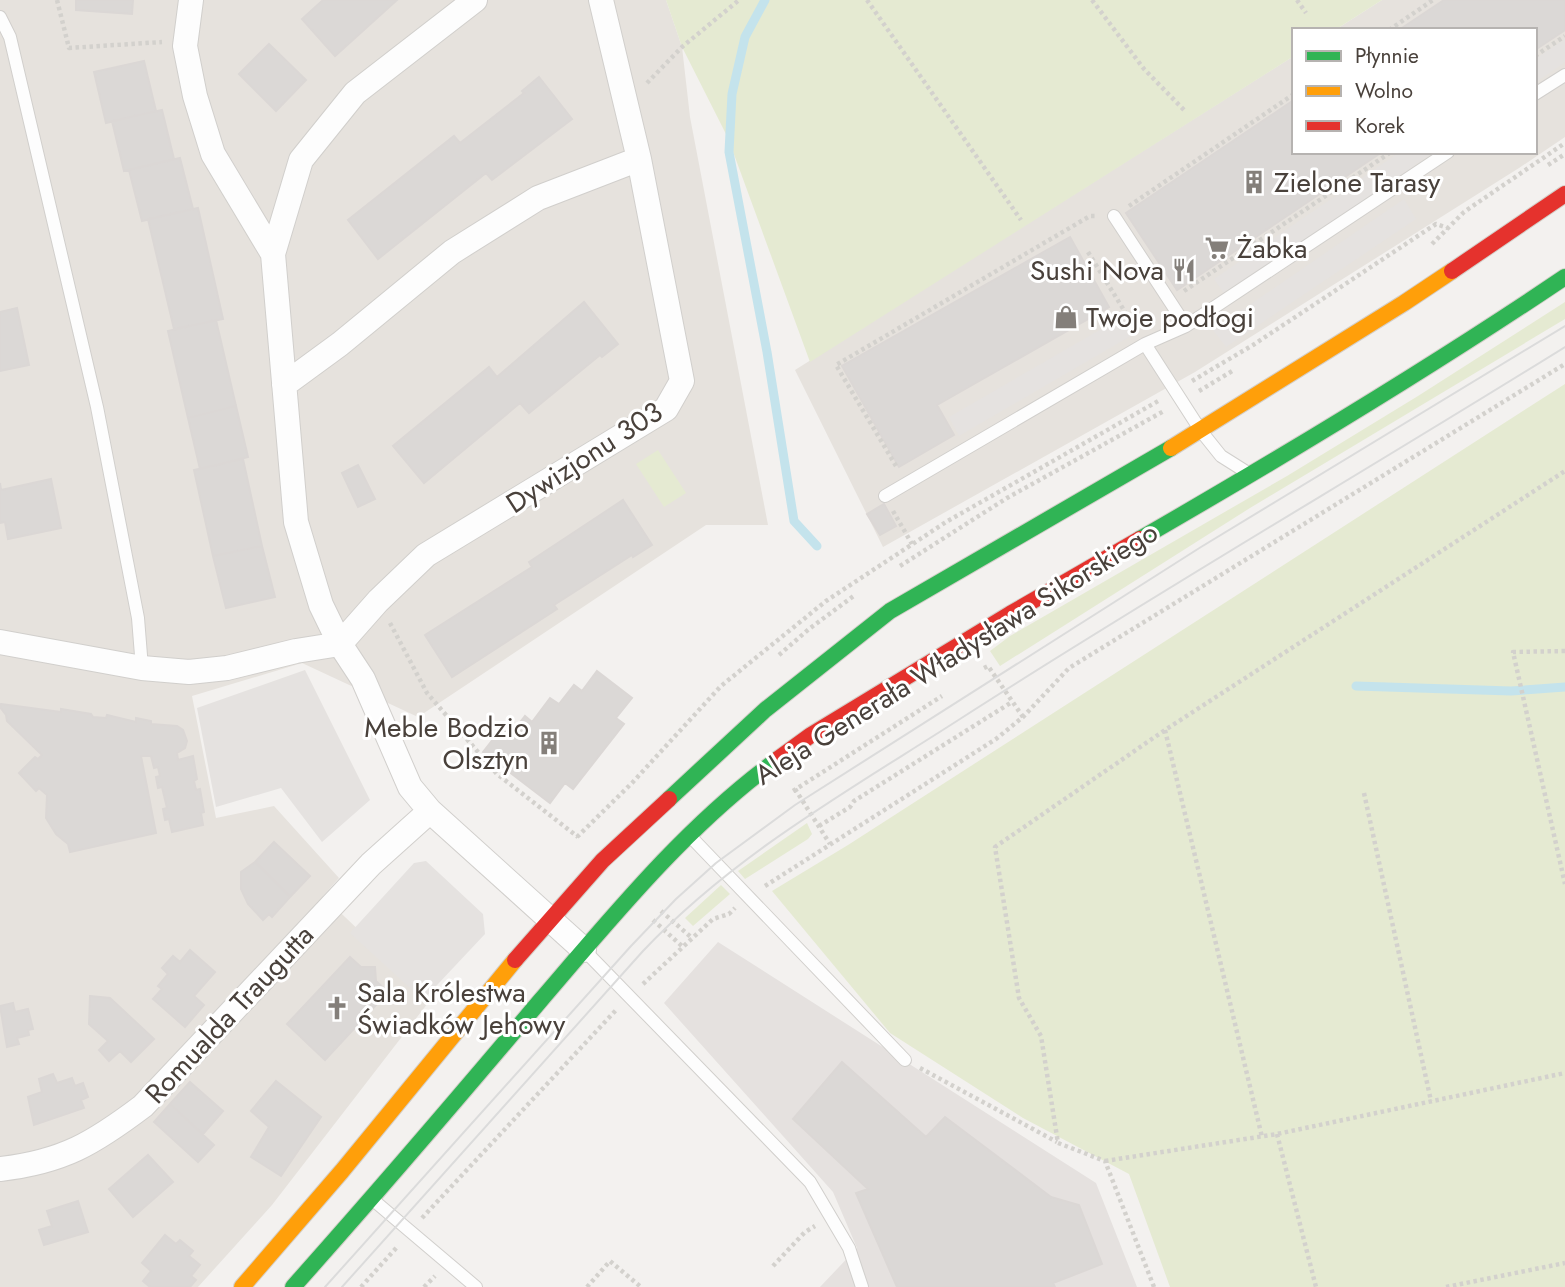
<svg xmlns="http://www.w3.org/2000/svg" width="1565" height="1287" font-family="Jost,sans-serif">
<rect width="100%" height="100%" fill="#f3f1ef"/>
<path fill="#e6e2dd" d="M0,0H666L682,47L690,117L768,525H706L418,717L302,663L192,696L216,818L274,806L339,878L323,896L431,999L272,1205L198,1287H0Z
M1382,0H1565V137L1519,168L1195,372L883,547L795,370L1294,56V152H1535V30H1335Z"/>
<path fill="#e5e1df" d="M718,942L1096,1183L1137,1287H820L857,1248L833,1192L664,1003Z"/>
<path fill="#e5ead2" d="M666,0H1382L1335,30H1294V56L810,362L728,138L682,47Z
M1565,302V319L1250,508L1000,666L990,651L1010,636L1287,476L1418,396Z
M1565,384V1287H1170L1129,1174L1023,1118L890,1033L772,891L848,845Z
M658,450L686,493L664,507L636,464Z
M807,823L812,834L808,839L745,879L738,871Z
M721,885L730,894L693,926L685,918Z"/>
<path fill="#e5e2e0" d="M1565,39V62L1535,83V59Z
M1400,152H1434L1225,295L1214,279Z
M1404,199L1416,219L1226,347L1213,330Z
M1124,316L1134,334L959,436L949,417Z
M305,670L370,800L322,842L281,788L216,807L197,708Z
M426,861L483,914L485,934L423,1000L350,933L414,863Z"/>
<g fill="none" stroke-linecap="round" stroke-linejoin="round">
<path stroke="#c4e3ec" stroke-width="9" d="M765,0L745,37L732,94L729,152L767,352L794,521L817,546
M1356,686L1511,691L1565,687"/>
</g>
<path fill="#dbd8d6" stroke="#dbd7d5" stroke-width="2" d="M76,0H133L132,14L76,10Z
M323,0H397L335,56L302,19Z
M1444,0H1565V30L1535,50V30H1399Z
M269,44L306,80L276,111L239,74Z
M144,61L156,111L106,123L94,72Z
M539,77L572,119L492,180L486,173L378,259L348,220L454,136L460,143L524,93L522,91Z
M1294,100V152H1382L1177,290L1126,213Z
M162,110L174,159L124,171L112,121Z
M180,158L193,209L142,221L129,170Z
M198,208L223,319L174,329L148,219Z
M1070,237L1109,307L937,405L954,435L899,467L842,366Z
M584,302L618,344L602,357L600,355L529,413L520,403L424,483L393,446L489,367L497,377Z
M17,308L29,365L0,371V312Z
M216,320L236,406L188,418L168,331Z
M236,406L248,457L200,469L188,418Z
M243,459L262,546L213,556L194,470Z
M358,465L375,499L358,507L342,473Z
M51,479L61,528L8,539L5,522L0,523V483L1,490Z
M623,500L652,545L633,557L632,555L554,605L557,609L452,677L425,635L532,567L529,562Z
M884,504L896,526L880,535L867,514Z
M262,546L275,597L226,608L213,556Z
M597,671L632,698L616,718L624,724L573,789L565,783L550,803L483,752L501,729L510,735L525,716L532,722L550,698L559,704L574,685L582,691Z
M1,704L61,712V709L91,714L93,717L106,718L107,715L136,722V718L151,721V724L177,726L183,730L187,741L185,748L177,753L178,760L193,756L197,779L194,781L196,790L200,789L204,812L201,813L203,825L172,832L169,819L165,820L163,809L167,808L162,787L158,788L156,777L160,776L158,767L154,768L151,756H141L156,833L70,852L68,844L56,834L46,818L47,795L39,788L36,791L19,773L35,757L38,759L42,755L7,721L6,715L0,707Z
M274,842L310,876L290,897L255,862Z
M255,862L290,897L272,917L269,914L263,920L248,904L241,889V872Z
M190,950L215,972L194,996L204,1005L185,1027L153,999L162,989L158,986L168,974L162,968L173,956L180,962Z
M350,957L361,967H375L376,981L388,992L325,1060L287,1024Z
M90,996L110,998L154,1039L131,1062L120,1051L109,1061L99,1050L108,1041L89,1024Z
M13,1003L15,1012L28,1009L33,1029L28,1030L29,1035L17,1038L19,1044L7,1047L0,1006Z
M842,1062L926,1137L945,1117L1051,1197L1079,1205L1102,1264L1053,1283L1055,1287H897L856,1193L868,1189L793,1119Z
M53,1074L57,1083L72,1078L75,1086L83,1083L88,1097L81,1100L84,1108L34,1125L28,1097L42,1092L39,1079Z
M276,1081L321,1117L281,1176L251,1157L269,1127L251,1111Z
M190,1082L223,1111L203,1134L170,1104Z
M170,1104L214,1145L198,1162L154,1122Z
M148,1155L173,1182L133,1217L109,1189Z
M78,1201L88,1232L44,1245L39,1230L52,1226L47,1211Z
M165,1235L176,1244L180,1240L193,1251L189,1256L200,1265L191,1276L196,1280L190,1287H150L143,1281L151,1271L142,1263Z"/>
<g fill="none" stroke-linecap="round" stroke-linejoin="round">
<g stroke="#d1cfcc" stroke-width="14">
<path id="lane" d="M0,17L10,37L97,407L138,618L142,668
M1535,94L1565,75
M1114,216L1186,326
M1145,344L1201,431L1221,456L1248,473
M885,496L1145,344L1186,326L1448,152
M690,836L905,1060
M585,951L810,1182L849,1248L862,1287
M372,1199L476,1287"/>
</g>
<g stroke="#d1cfcc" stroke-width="26">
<path id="street" d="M191,0L185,46L195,96L213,154L273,254L296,522L321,605L340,644L363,679L410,787L430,811L584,950
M601,0L639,159
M273,254L301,160L355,93L475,0
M284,385L340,344L452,252L538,198L639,159L682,381L666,409L426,555L378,601L340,644
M0,642L142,668L189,672L227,668L296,651L340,644
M0,1169C63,1162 94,1143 143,1106L371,864L430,811"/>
</g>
<g stroke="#d4cfc9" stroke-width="18">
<path id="fast" d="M1140,539C1284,456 1427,370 1565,277
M669,799L765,710L890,611L1171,448
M293,1287C377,1193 459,1097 540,1001C613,916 687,825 778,759"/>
</g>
<g stroke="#d4cfc9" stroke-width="18">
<path id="slow" d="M1171,448L1404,303L1452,271
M242,1287L342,1171L515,960"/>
</g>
<g stroke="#d4cfc9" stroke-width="18">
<path id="jam" d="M1452,271L1565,194
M778,759L811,735L1010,614L1140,539
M515,960L603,860L669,799"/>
</g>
<path stroke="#d3d1cd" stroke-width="4.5" stroke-dasharray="3.5 3.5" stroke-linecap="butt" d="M57,0L69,48L162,42
M867,0L1021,220
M1092,0L1144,69L1186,112
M1297,0L1306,13
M1389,30L1433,0
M1535,56L1565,36
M647,83L682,47L739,0
M1548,165L1565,154
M1129,206L1294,94
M1432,244L1464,212L1565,143
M1088,252L1135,328
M1184,291L1391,152
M1192,381L1253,345L1436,224L1448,228
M1199,391L1234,370
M896,466L836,365L1090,216H1096
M893,511L912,544
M900,566L1007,498L1164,411
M390,623L427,693L497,774L578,837
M1565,651L1513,652L1565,884
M779,655L809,629L855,595
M984,668L988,666L1023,717
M1165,730L1262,1137
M795,789L830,844
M793,791L942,696
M1364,793L1431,1101
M819,826L850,807L854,801L1012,702
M577,837L632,783L721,686L826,601L946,522L1160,400
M765,886L996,739L1023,717L1069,668L1565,364
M661,911L692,938
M653,920L683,947
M643,984L713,919L729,914L735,908
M920,1068L1057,1142
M1277,1134L1316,1287
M1105,1161L1277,1134L1565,1073
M422,1218L617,1009
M773,1266L805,1232L815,1226
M361,1287L398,1246
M424,1287L435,1276
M587,1287L610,1261L641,1287
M1154,1287L1105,1161L1058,1143L1041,1036L1019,998L995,847L1165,730L1565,471
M1446,1287L1565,1263"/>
<use href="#lane" stroke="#fdfdfd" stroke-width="12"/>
<use href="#street" stroke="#fdfdfd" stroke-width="24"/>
<use href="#fast" stroke="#30b455" stroke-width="16"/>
<use href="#slow" stroke="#ff9f0a" stroke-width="16"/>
<use href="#jam" stroke="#e5322d" stroke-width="16"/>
<path stroke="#dbdbdb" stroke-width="2" d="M325,1287L631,946L676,899L716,863L795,805L1201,547L1565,326
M342,1287L643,951C735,854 848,791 960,719C1159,591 1364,472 1565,347"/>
</g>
<defs>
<g id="building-bare" transform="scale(1.89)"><path d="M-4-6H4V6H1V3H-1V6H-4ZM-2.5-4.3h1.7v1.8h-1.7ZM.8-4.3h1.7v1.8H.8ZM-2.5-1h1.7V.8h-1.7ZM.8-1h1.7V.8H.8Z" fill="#847f7a" stroke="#fff" stroke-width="2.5" paint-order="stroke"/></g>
<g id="supermarket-bare" transform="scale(1.89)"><path d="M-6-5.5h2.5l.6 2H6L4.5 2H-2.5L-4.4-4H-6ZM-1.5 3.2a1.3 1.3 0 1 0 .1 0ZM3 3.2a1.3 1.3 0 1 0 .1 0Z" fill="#847f7a" stroke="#fff" stroke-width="2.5" paint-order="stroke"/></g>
<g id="restaurant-bare" transform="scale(1.89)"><path d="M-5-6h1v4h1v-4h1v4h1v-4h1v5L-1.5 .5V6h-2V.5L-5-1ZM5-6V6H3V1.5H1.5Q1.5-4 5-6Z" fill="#847f7a" stroke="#fff" stroke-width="2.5" paint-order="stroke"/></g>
<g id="shop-bare" transform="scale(1.89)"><path d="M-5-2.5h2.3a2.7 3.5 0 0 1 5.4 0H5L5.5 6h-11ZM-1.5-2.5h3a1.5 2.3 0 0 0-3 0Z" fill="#847f7a" stroke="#fff" stroke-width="2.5" paint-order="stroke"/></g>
<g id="church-bare" transform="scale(1.89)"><path d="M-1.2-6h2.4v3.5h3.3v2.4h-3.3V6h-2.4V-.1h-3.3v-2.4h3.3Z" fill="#847f7a" stroke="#fff" stroke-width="2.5" paint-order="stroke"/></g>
</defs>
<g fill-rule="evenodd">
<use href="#building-bare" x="1254" y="182"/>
<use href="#supermarket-bare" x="1217" y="248"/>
<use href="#restaurant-bare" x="1184" y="270"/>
<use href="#shop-bare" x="1066" y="317"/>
<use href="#building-bare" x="549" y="743"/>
<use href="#church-bare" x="337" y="1008"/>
</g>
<g text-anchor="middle" stroke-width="6" stroke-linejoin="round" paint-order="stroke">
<g font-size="28" fill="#49413b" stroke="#fff" text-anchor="start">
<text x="1274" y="192">Zielone Tarasy</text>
<text x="1237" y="258">Żabka</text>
<text x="1164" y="280" text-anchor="end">Sushi Nova</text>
<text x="1086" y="327">Twoje podłogi</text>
<text x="529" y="737" text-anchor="end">Meble Bodzio<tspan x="529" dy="32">Olsztyn</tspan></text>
<text x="357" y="1002">Sala Królestwa<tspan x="357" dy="32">Świadków Jehowy</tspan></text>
</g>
<g font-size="28" fill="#49413b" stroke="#fff">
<text transform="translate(584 457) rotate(-33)" y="10">Dywizjonu 303</text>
<text transform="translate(956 653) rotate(-32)" y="10">Aleja Generała Władysława Sikorskiego</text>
<text transform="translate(229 1014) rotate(-47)" y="10">Romualda Traugutta</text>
</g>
</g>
<rect x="1292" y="28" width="245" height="126" fill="#ffffff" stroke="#b6b3b1" stroke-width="2"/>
<rect x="1306" y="51" width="35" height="10" fill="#30b455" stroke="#b6b3b1" stroke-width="2"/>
<text x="1355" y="63" font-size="21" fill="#49413b">Płynnie</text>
<rect x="1306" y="86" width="35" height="10" fill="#ff9f0a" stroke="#b6b3b1" stroke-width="2"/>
<text x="1355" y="98" font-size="21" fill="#49413b">Wolno</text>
<rect x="1306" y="121" width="35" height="10" fill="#e5322d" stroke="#b6b3b1" stroke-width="2"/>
<text x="1355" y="133" font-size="21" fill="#49413b">Korek</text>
</svg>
